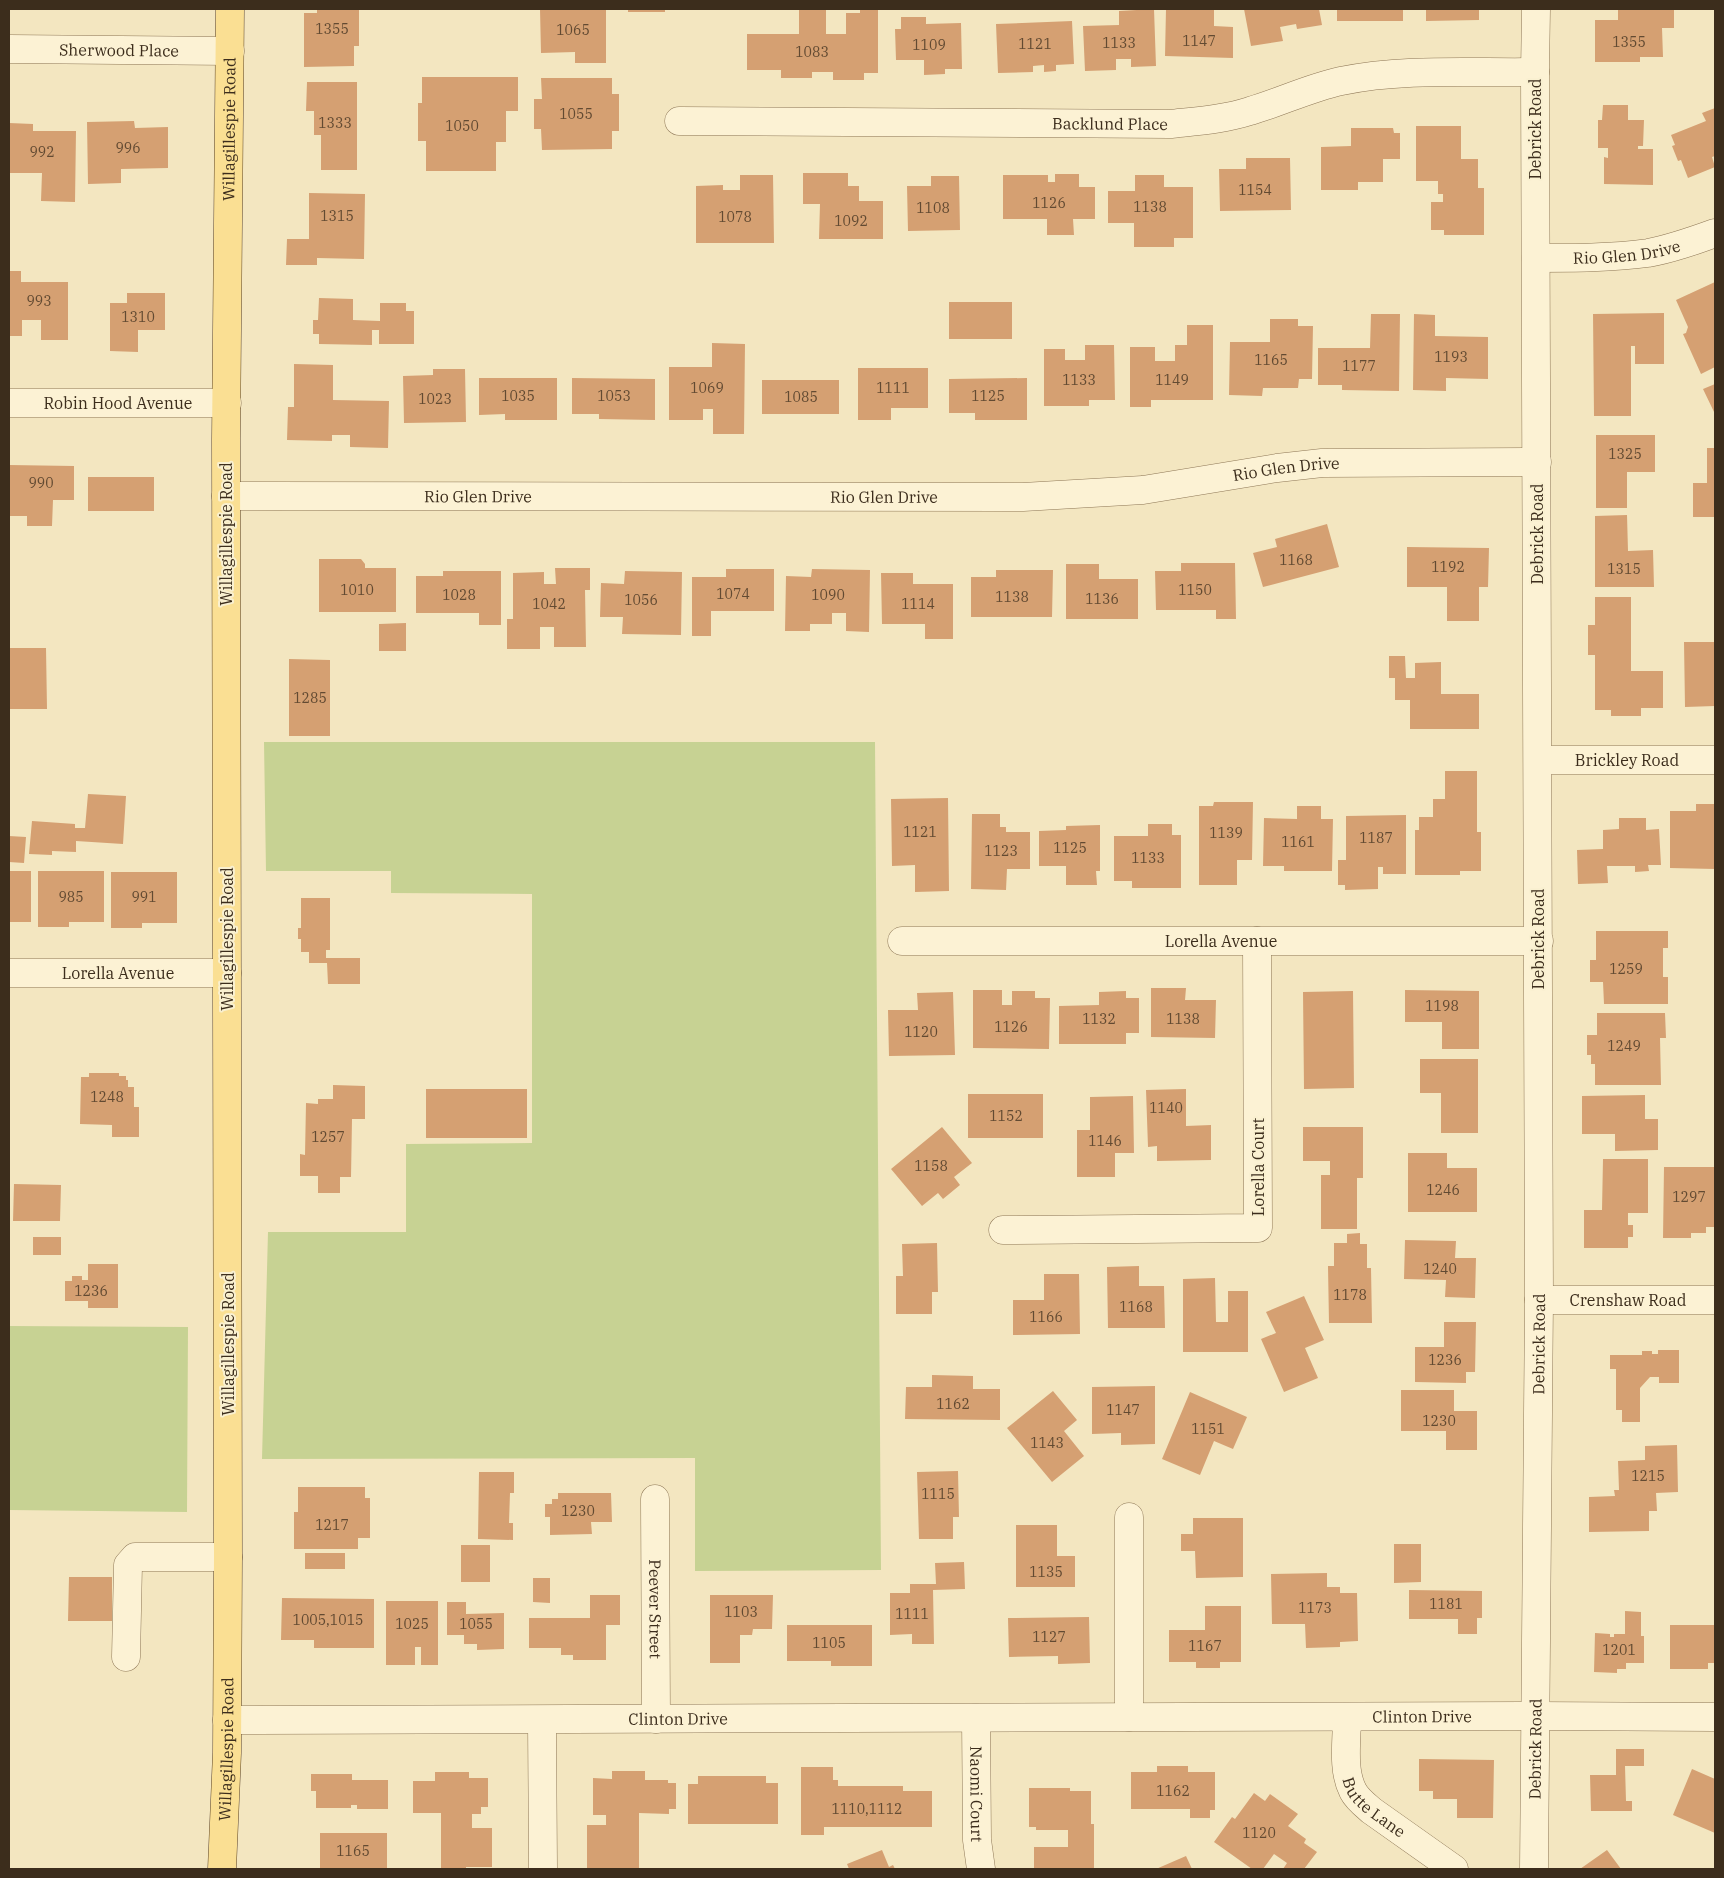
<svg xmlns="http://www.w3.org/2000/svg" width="1724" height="1878" font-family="'IBM Plex Serif',serif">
<rect width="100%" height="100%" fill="#f3e6c0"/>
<path fill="#c7d293" d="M264,742H875L881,1570L695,1571V1458L262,1459L268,1232H406V1144L532,1143V894L391,893V871H266Z
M9,1326L188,1327L187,1512L9,1510Z"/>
<path fill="#d5a072" d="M317,9H359V46H354V66L304,67V13H317Z
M540,9H606V63H575V52L541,53Z
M628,9H665V12H628Z
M799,9H826V34H846V13H860V9H878V73H864V80H833V72H812V78H781V70H747V34H799Z
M1154,9L1156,66L1131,67V59H1116V70L1085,71L1083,26L1119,25V11Z
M1166,9H1214V26L1233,27V58L1165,56Z
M1244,9H1319L1322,25L1297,29L1296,24L1280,27L1283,41L1251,46Z
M1337,9H1403V21H1337Z
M1426,9H1479V20L1426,21Z
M1618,9H1674V28H1662L1663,57H1640V62H1595V20H1618Z
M901,17H926V24L961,23L962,69H945V74L924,75V60H896L895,29H901Z
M1072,21L1074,64L1056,65V71L1044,72V65L1033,66V72L998,73L996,24Z
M422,77H518V111H506V142H496V171H426V141H418V103H422Z
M541,78H612V94H619V131H612V149L542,150L541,129H534V99H542Z
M307,82H357V170H321V135H314V111H306Z
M1603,105H1628V120H1644L1643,146H1638V149H1653V185L1604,184V157L1608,158V148H1598V120H1602Z
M1715,108V156L1712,157L1715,167L1688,178L1681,160L1678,161L1672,146L1675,145L1671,135L1706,121L1702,113Z
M134,121L135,128L168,127V168L121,169V183L88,184L87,122Z
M9,123L33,124V131H76L75,202L41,201L42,173H9Z
M1416,126H1461V159H1478V188H1484V235H1444V230H1431V202H1443V194H1438V181H1416Z
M1351,128H1393L1394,133H1400V159H1383V182H1358V190H1321V147L1351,146Z
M1246,158H1290L1291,210L1220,211L1219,169H1246Z
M803,173H848V186H859V201H883V239H819L820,204H803Z
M1055,174H1079V187H1095V219H1073L1074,235H1047V219H1003V175H1048V182H1055Z
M740,175H773L774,243H696V186L723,185V190H740Z
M1135,175H1164V187H1193V238H1174V247H1134V223H1108V191H1135Z
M931,176H959L960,230L908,231L907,186H931Z
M309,193L365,194L364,259L317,258V265H286L287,239H309Z
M9,271H21V282H68V340H41V320H22V336H9Z
M1715,282V324H1714L1715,367L1701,374L1683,334L1686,333L1688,327L1676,300Z
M127,293H165V330H138V352L110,351V303H127Z
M319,298L353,299V320L380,321V303H406V311H414V344H379V330H372V345L319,344V334H313V320H318Z
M949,302H1012V339H949Z
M1664,313V364H1635V346H1631V416H1594L1593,314Z
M1371,314H1400L1399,391L1342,390V385H1318V348H1370Z
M1414,314L1435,315V336L1488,337V379L1446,378V391L1413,390Z
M1270,319H1298V326H1313L1312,379H1299L1298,388H1263L1262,396L1229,395L1230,342H1270Z
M1187,325H1213V400H1151V407H1130V347H1155V361H1175V345H1187Z
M712,343L745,344L744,434H713V409H703V420H669V367H712Z
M1085,345H1114L1115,400H1089V406H1044V349H1065V360H1085Z
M294,364L333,365V400L389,401L388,448L350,447V435H332V441L287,440L288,407H294Z
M858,368H928V408H891V420H858Z
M433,369H465L466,422L404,423L403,376L433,375Z
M479,378H557V420H505V414L479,415Z
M572,378L655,379V420L599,419V414H572Z
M1027,378V420H975V413H949V379Z
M762,380H839V414H762Z
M1715,384V414L1703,389Z
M1596,435H1655V472H1627V508H1596Z
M1707,448H1715V517H1693V483H1707Z
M9,465L74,466V500H53L52,526H27V516H9Z
M88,477H154V511H88Z
M1627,515L1628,551L1653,550L1654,587H1595V516Z
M1327,524L1339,567L1263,587L1253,553L1277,547L1275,539Z
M1407,547L1489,548L1488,587H1479V621H1447V587H1407Z
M319,559H361L365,564V568H396V612H319Z
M1181,563H1235L1236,619H1216V610H1156L1155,571H1181Z
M1066,564H1099V579H1138V619H1066Z
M555,568H590V590H585L586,647H554V627H540V649H507V619H513V573L544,572V584H556Z
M726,569H774V611H711V636H692V577H726Z
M812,569L870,570L869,632L846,631V613H832V624H810V631H785L786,576L811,577Z
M996,570H1053L1052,617H971V577H996Z
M443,571H501V625H479V613H416V576H443Z
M625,571L682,572L681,635L622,634L623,617H600L601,583L624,584Z
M881,573H913V584H953V639H925V624H882Z
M1595,597H1631V671H1663V708H1641V716H1611V710H1595V655H1588V625H1595Z
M406,623V651H379V624Z
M1684,642H1715V706L1685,707Z
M9,648H46L47,709H9Z
M1389,656H1405L1406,678H1415V663L1441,662V694H1479V729H1410V700H1395V678H1389Z
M289,659L330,660V736H289Z
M1445,771H1477V832H1481V871H1460V875H1415V830H1419V817H1433V799H1445Z
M88,794L126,796L123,844L76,841V852L52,851V855L29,854L32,821L75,824V828H85Z
M948,798L949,891L915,892V865L892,866L891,799Z
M1214,802H1253L1252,860H1237V885H1199V806H1213Z
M1696,804H1715V869L1670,868V811H1696Z
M1297,806H1321V819H1333L1332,871H1284V866H1263L1264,818L1297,819Z
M972,814H1000V827H1006V832H1030V869H1007L1006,890L971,889Z
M1406,815V874H1383V867H1378V889L1345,890V885H1338V860H1346V816Z
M1619,818H1646V830L1659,829L1661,865H1648L1649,871L1635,872V866H1607L1608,883L1578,884L1577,850L1603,849V830L1619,829Z
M1148,824H1172V835H1181V888H1132V881H1114V836H1148Z
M1100,825V871H1096L1097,885H1066V866H1039V831L1066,830V826Z
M9,836L26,837L24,863L9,862Z
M9,871H31V922H9Z
M38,871H104V922H69V927H38Z
M111,872H177V923H142V928H111Z
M301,898H330V950H326V958H360V984H328L327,963H309V952H301V939H298V928H301Z
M1596,931H1668V948H1663V977H1668V1004H1604L1603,982H1590V960H1596Z
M1151,988H1186L1185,1000H1216L1215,1038L1151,1037Z
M973,990H1002V1005H1012V991H1035V998H1050L1049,1049L973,1048Z
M1405,990L1479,991V1049H1442V1022H1405Z
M1126,991V998H1139V1033H1126V1044H1059V1006L1099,1005V992Z
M1353,991L1354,1088L1304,1089L1303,992Z
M953,992L955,1055L889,1056L888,1010H918L917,993Z
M1597,1013H1665L1666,1038H1660L1661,1085H1595V1064H1591V1055H1587V1035H1597Z
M1420,1059H1478V1133H1441V1093H1420Z
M89,1073H119V1076H126V1080H128V1087H134V1107H139V1137H112V1125L80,1124L81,1077H89Z
M333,1085L365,1086V1119H352L351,1177H340V1193H318V1176H300V1154L305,1155L306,1103L318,1104V1099H333Z
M426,1089H527V1138H426Z
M1186,1089V1126L1211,1125V1160L1157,1161V1146L1148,1147L1146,1090Z
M968,1094H1043V1138H968Z
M1645,1095V1119H1658V1150L1615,1151V1134H1582V1096Z
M1133,1096L1134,1153H1115V1177H1077V1130H1090V1097Z
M942,1127L972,1163L954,1177L960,1185L943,1199L938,1193L922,1206L891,1169Z
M1303,1127H1363V1178H1357V1229H1321V1175H1330V1161H1303Z
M1408,1153H1447V1168H1477V1212H1408Z
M1603,1159H1648V1213H1628V1225H1633V1237H1628V1248H1584V1210H1602Z
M1664,1167H1715V1227H1706V1233H1691V1238H1663Z
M14,1184L61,1185L60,1221H13Z
M1360,1233V1244H1367V1268H1371L1372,1323H1329L1328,1266H1334V1243H1347V1234Z
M33,1237H61V1255H33Z
M1405,1240L1456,1241L1455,1258H1476L1475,1298L1445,1297L1446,1280L1404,1279Z
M937,1243L938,1292H932V1314H896V1276H903L902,1244Z
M88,1264H118V1308H88V1301H65V1281H72V1276H82V1280H88Z
M1139,1266V1286H1164L1165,1328H1108L1107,1267Z
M1044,1274H1079L1080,1334L1013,1335V1300H1044Z
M1215,1278L1216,1322H1228V1291H1248V1352H1183V1279Z
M1304,1296L1324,1340L1305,1348L1318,1378L1284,1392L1261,1339L1276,1333L1266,1312Z
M1444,1322H1476L1475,1372H1466V1383L1415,1382V1347H1444Z
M1658,1350H1679V1383H1659V1377H1650L1640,1388V1422H1622V1410H1616V1369H1610V1355H1642V1351H1652V1354H1658Z
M932,1375L973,1376V1389H1000V1420L905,1419L906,1387H932Z
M1155,1386V1444L1121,1445V1433L1092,1434V1387Z
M1401,1390H1454V1411H1477V1450H1446V1431H1401Z
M1053,1391L1077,1420L1064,1431L1084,1456L1052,1482L1007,1428Z
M1190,1392L1247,1417L1233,1449L1214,1441L1200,1475L1162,1459Z
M1677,1445L1678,1492L1656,1493L1657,1511H1649V1531L1589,1532V1497L1615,1496L1614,1490H1619L1618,1461L1645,1460V1446Z
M958,1471L959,1517H953V1539H919L917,1472Z
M479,1472H514V1493H510L509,1523H513V1540L478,1539Z
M298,1487H365V1498H370V1538H358V1549H294V1512H298Z
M558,1493H611L612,1522H591L592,1534L550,1535V1517H545V1504H552V1499H558Z
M1193,1518H1243V1577L1196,1578L1195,1551H1181V1534H1193Z
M1016,1525H1057V1556H1075V1587H1016Z
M1394,1544H1421V1582L1394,1583Z
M461,1545H490V1582H461Z
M305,1553H345V1569H305Z
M964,1562L965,1589L933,1590L934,1644H912V1634L890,1635V1593H910V1584H936L935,1563Z
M1327,1573V1587H1340V1593H1357L1358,1641L1340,1642V1647L1306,1648L1305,1624H1272L1271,1574Z
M69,1577H112V1621H68Z
M533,1578H550V1603L533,1602Z
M1409,1590L1482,1591V1618H1477V1634H1458V1619H1409Z
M590,1595H620V1625H606V1660H573V1655H561V1648H529V1618H590Z
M710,1595H773L772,1629H753L752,1635H740V1663H710Z
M282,1598L374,1599V1648H314V1640H281Z
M386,1601H438V1665H421V1647H415V1665H386Z
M447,1602H466V1614L504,1613V1649L477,1650V1644H464V1635H447Z
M1205,1606H1241V1662H1220V1668H1196V1662H1169V1630H1205Z
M1625,1611L1641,1612V1636H1644V1663H1626V1669H1617V1673L1594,1672L1595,1633L1610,1634V1637H1614V1634H1625Z
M1089,1617L1090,1663L1058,1664V1656L1009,1657L1008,1618Z
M787,1625H872V1666H831V1661H787Z
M1670,1625H1715V1663H1708V1669H1670Z
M1616,1749H1644V1766H1625L1626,1801H1632V1811H1591L1590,1775H1616Z
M1419,1759L1494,1760L1493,1818H1457V1799H1433V1791H1419Z
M1157,1766H1188V1772H1215V1810H1210V1818H1190V1809H1131V1772H1157Z
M801,1767H833V1780H838V1786H903V1791H932V1827H824V1835H801Z
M1692,1769L1715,1779V1833L1673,1815Z
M612,1771H645V1780H668V1783H676V1809H669V1814L639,1813V1869L587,1868V1825H606V1815H593V1778L612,1779Z
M435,1772H469V1778H488V1807H481V1814H472V1828H492V1867H466V1869H441V1813H413V1781H435Z
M311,1774H352V1780H388V1809H357V1805H351V1808H316V1791H311Z
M698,1776H766V1783H778V1824H688V1784H698Z
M1029,1788H1070V1791H1091V1824H1094V1869H1034V1847H1068V1830H1036V1827H1029Z
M1254,1793L1265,1801L1270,1794L1298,1814L1288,1826L1306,1839L1304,1843L1317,1852L1304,1869H1283L1287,1863L1274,1854L1263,1869H1252L1214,1842L1232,1817L1235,1819Z
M320,1833H387V1869H320Z
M882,1850L889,1867L893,1865L895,1869H849L847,1864Z
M1607,1850L1621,1869H1580Z
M1186,1856L1192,1869H1156Z"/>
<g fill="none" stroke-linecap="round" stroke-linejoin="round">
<g stroke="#8e7756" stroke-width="29">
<g id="minor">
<path id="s1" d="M9,49L230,51"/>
<path id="s2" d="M679,121L1171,124C1198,121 1225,119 1250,111C1281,102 1309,88 1341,81C1403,68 1471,73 1535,72"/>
<path id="s3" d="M1536,258C1573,258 1611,258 1648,253C1671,249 1693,241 1715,233"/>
<path id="s4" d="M9,403H227"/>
<path id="s5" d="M226,496L1023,497L1143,490L1277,468L1322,463L1537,462"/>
<path id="s6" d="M1538,760H1715"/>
<path id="s7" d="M902,941H1539"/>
<path id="s8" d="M9,973H227"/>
<path d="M1003,1230L1258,1228L1257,941"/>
<path id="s9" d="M1539,1300H1715"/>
<path id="s10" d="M655,1499L656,1719"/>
<path d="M1129,1517V1717"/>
<path d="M126,1657L128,1565L135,1557H228"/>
<path id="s11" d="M1347,1717C1347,1740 1342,1770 1353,1791C1357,1799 1365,1805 1372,1811L1454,1869"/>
<path id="s12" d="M976,1718L977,1840L981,1869"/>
<path id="s13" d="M227,1720L1534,1716L1715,1717"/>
<path d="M542,1720L543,1869"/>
<path id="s14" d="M1534,1869L1539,1300L1535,72L1536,9"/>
</g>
</g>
<g stroke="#5b442a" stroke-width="29">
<g id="major">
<path id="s15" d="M222,1869L227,1753L228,1557L226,439L230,9"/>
</g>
</g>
<use href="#minor" stroke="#fcf2d4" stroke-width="28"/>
<use href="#major" stroke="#fadf93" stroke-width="28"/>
</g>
<g text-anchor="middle" stroke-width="4" stroke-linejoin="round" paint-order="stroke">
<g font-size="14" fill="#624a32">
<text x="332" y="34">1355</text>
<text x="573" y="35">1065</text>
<text x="1199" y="46">1147</text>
<text x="1629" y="47">1355</text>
<text x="1119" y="48">1133</text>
<text x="1035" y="49">1121</text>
<text x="929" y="50">1109</text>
<text x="812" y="57">1083</text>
<text x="576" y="119">1055</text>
<text x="335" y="128">1333</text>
<text x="462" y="131">1050</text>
<text x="128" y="153">996</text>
<text x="42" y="157">992</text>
<text x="1255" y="195">1154</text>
<text x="1049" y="208">1126</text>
<text x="1150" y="212">1138</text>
<text x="933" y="213">1108</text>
<text x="337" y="221">1315</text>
<text x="735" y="222">1078</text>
<text x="851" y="226">1092</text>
<text x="39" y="306">993</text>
<text x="138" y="322">1310</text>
<text x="1451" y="362">1193</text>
<text x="1271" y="365">1165</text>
<text x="1359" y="371">1177</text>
<text x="1079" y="385">1133</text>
<text x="1172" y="385">1149</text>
<text x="707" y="393">1069</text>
<text x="893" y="393">1111</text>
<text x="518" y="401">1035</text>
<text x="614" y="401">1053</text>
<text x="988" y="401">1125</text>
<text x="801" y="402">1085</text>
<text x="435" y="404">1023</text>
<text x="1625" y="459">1325</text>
<text x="41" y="488">990</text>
<text x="1296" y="565">1168</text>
<text x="1448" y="572">1192</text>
<text x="1624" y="574">1315</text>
<text x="357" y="595">1010</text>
<text x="1195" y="595">1150</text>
<text x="733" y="599">1074</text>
<text x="459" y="600">1028</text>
<text x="828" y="600">1090</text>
<text x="1012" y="602">1138</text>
<text x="1102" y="604">1136</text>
<text x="641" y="605">1056</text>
<text x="549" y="609">1042</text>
<text x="918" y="609">1114</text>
<text x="310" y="703">1285</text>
<text x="920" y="837">1121</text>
<text x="1226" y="838">1139</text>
<text x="1376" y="843">1187</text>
<text x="1298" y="847">1161</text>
<text x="1070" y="853">1125</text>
<text x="1001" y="856">1123</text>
<text x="1148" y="863">1133</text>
<text x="71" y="902">985</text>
<text x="144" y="902">991</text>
<text x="1626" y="974">1259</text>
<text x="1442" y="1011">1198</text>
<text x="1099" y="1024">1132</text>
<text x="1183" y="1024">1138</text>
<text x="1011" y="1032">1126</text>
<text x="921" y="1037">1120</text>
<text x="1624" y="1051">1249</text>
<text x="107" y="1102">1248</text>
<text x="1166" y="1113">1140</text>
<text x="1006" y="1121">1152</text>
<text x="328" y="1142">1257</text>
<text x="1105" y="1146">1146</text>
<text x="931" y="1171">1158</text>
<text x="1443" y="1195">1246</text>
<text x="1689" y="1202">1297</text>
<text x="1440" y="1274">1240</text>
<text x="91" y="1296">1236</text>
<text x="1350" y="1300">1178</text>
<text x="1136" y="1312">1168</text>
<text x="1046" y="1322">1166</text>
<text x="1445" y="1365">1236</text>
<text x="953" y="1409">1162</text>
<text x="1123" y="1415">1147</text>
<text x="1439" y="1426">1230</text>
<text x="1208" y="1434">1151</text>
<text x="1047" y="1448">1143</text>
<text x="1648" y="1481">1215</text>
<text x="938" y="1499">1115</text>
<text x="578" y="1516">1230</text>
<text x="332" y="1530">1217</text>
<text x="1046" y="1577">1135</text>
<text x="1446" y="1609">1181</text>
<text x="1315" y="1613">1173</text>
<text x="741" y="1617">1103</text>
<text x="912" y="1619">1111</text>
<text x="328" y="1625">1005,1015</text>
<text x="412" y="1629">1025</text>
<text x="476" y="1629">1055</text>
<text x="1049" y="1642">1127</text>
<text x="829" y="1648">1105</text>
<text x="1205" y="1651">1167</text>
<text x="1619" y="1655">1201</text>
<text x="1173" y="1796">1162</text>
<text x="867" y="1814">1110,1112</text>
<text x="1259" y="1838">1120</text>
<text x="353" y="1856">1165</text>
</g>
<g font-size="16" fill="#3c2d1c" stroke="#f9f0d0">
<text dy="6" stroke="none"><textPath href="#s1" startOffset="110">Sherwood Place</textPath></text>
<text dy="6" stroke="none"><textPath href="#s2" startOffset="431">Backlund Place</textPath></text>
<text dy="6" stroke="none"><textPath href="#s15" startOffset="1740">Willagillespie Road</textPath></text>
<text transform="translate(1535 129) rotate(-90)" y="6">Debrick Road</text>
<text dy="6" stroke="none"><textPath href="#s3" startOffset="91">Rio Glen Drive</textPath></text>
<text dy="6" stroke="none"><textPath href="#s4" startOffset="109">Robin Hood Avenue</textPath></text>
<text dy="6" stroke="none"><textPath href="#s5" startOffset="1062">Rio Glen Drive</textPath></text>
<text dy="6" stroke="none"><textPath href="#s5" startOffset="252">Rio Glen Drive</textPath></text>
<text dy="6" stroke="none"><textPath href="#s5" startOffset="658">Rio Glen Drive</textPath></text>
<text transform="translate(226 534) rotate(-90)" y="6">Willagillespie Road</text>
<text transform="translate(1537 534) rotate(-90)" y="6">Debrick Road</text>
<text dy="6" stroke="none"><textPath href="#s6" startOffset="89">Brickley Road</textPath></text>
<text transform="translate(227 939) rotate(-90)" y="6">Willagillespie Road</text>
<text transform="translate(1538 939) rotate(-90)" y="6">Debrick Road</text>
<text dy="6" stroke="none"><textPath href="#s7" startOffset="319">Lorella Avenue</textPath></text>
<text dy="6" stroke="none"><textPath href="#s8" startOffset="109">Lorella Avenue</textPath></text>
<text transform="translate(1258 1167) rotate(-90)" y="6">Lorella Court</text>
<text dy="6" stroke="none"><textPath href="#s9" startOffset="89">Crenshaw Road</textPath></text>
<text transform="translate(228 1344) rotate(-90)" y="6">Willagillespie Road</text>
<text dy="6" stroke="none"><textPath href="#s14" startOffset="525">Debrick Road</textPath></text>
<text dy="6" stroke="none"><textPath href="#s10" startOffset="110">Peever Street</textPath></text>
<text dy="6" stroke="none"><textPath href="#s13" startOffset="1195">Clinton Drive</textPath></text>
<text dy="6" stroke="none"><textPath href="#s13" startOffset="451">Clinton Drive</textPath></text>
<text dy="6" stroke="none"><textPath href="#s15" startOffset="120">Willagillespie Road</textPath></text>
<text dy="6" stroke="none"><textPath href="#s14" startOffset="120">Debrick Road</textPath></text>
<text dy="6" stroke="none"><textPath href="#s12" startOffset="76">Naomi Court</textPath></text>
<text dy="6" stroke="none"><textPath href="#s11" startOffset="101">Butte Lane</textPath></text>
</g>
</g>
<rect width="1724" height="1878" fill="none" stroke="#3c2d1c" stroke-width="20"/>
</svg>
